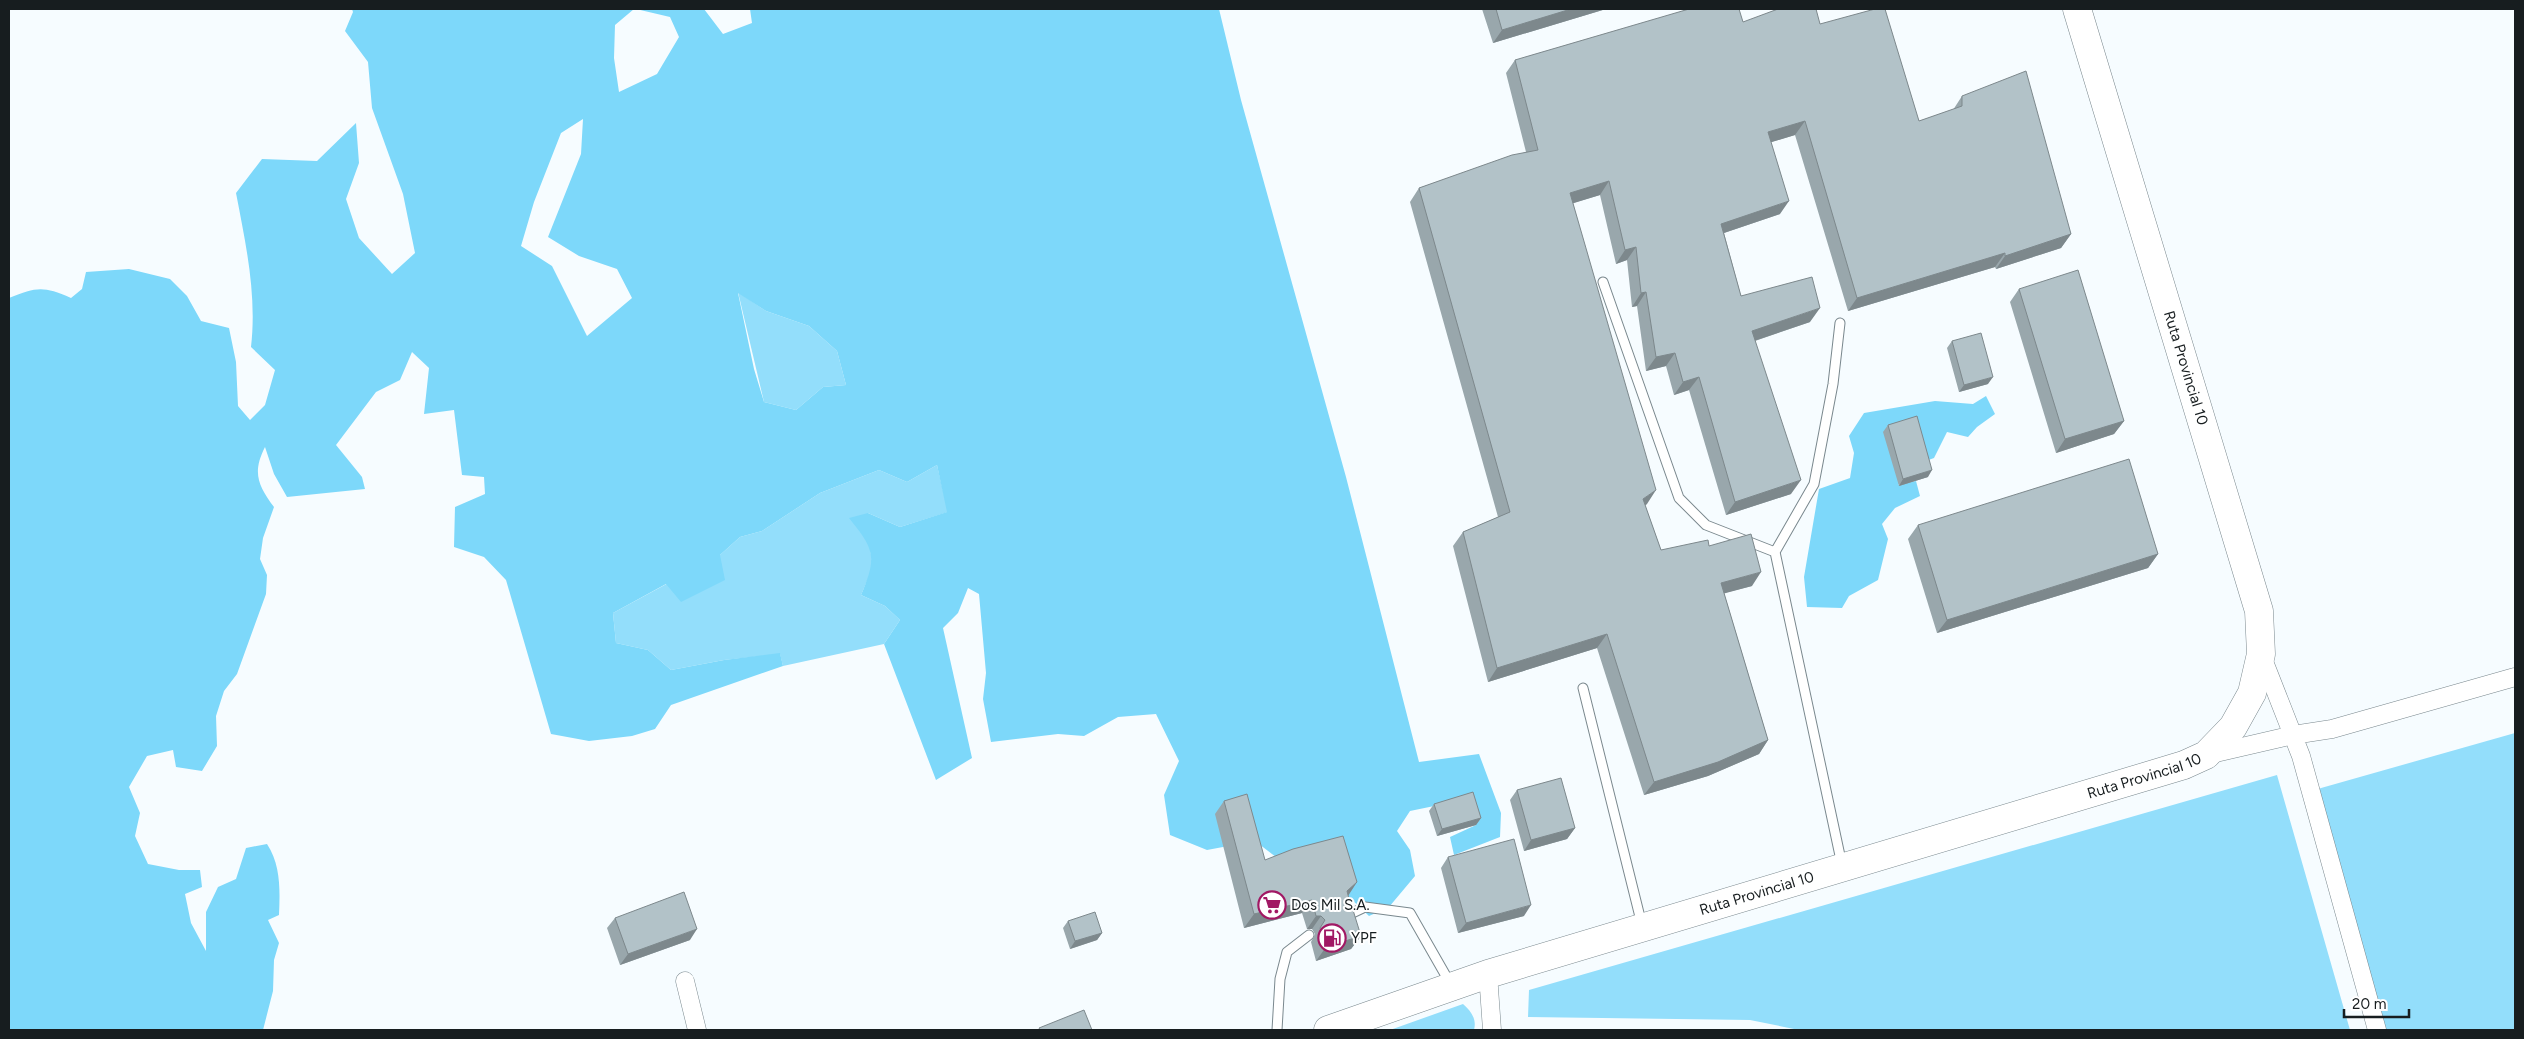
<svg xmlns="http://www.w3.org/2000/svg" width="2524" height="1039" font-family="Figtree,sans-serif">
<rect width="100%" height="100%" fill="#f6fcff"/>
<path fill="#93defb" d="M738,292L766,311L809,326L837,351L846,385L823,387L796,410L764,402Z
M937,465L948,512L900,527L868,513L869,542L873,567L861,595L885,606L900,620L884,644L783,666L780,654L724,660L671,670L648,650L616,643L613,613L720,555L740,537L762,531L820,493L879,470L907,482Z
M2515,733V1030H2376L2307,792Z
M2277,775L2350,1030H1799L1750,1020L1528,1017L1529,990Z
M1463,1004C1471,1011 1477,1019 1474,1030H1390Z"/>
<path fill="#7dd8fa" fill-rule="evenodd" d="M352,9H634L615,25L614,58L619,92L657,74L679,37L670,17L636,9H704L723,34L752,23L750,9H1219L1241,100L1346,477L1419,762L1479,754L1501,813L1500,837L1454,855L1450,837L1476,825L1468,799L1410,811L1397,831L1410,850L1415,876L1389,907L1369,916L1348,896L1284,863L1255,841L1207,850L1170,835L1164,795L1179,761L1156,714L1118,717L1084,736L1058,734L991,742L983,699L986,673L979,594L968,588L958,613L943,628L972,758L936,780L884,644L900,620L885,606L861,595C877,557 875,550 849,518L868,513L900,527L947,512L937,465L907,482L879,470L820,493L762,531L740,537L720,555L725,580L681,602L666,584L613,613L616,643L648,650L671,670L724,660L780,653L783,666L671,705L655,729L632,736L589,741L551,734L506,580L484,557L454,547L455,507L485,494L484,477L462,475L454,410L424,414L429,368L412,352L400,380L376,392L336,445L362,477L365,489L287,497L274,474L265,447C252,473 258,485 274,507L263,538L260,559L267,575L266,594L237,674L224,691L216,716L217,746L202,771L176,767L173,750L147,756L129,787L140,813L135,836L148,864L179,870H200L202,887L185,894L191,923L206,951V912L218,887L236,879L246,848L267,844C281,865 280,891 279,915L268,920L279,943L274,960L273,991L263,1030H9V298C37,287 43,286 71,298L82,289L86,272L129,269L170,279L187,296L201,321L229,328L236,362L238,406L250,420L265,405L275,370L251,347C257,295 246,245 236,193L262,159L317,161L356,123L359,163L346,199L359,238L392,274L415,253L403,194L372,108L368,62L345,31L353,12ZM583,119L581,154L548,237L579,256L617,269L632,298L587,336L552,266L521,246L534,202L561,133ZM738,293L766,311L809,326L837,351L846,385L823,387L796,410L764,402L754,369Z
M1986,396L1995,414L1977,427L1968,437L1947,432L1934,458L1923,462L1898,485L1916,481L1920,496L1895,508L1882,524L1888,539L1878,580L1849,596L1842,608L1807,607L1804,577L1819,489L1850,478L1854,453L1849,436L1864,413L1935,401L1973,404Z"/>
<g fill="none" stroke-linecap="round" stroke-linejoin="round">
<g stroke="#7a888e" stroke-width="11">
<path id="lane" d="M1603,282L1679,498L1706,525L1775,552
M1840,323L1833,384L1814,484L1775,552L1842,865
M1583,688L1642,925
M1344,917L1365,907L1410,913L1450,983
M1277,1030L1280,979L1287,952L1309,935"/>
</g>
<g stroke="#7a888e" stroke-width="19">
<path id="street" d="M2261,654L2301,756L2377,1030
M2207,755L2293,735L2332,729L2515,677
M1488,974L1492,1030
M685,981L697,1030"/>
</g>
<g stroke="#7a888e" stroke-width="29">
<g id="primary">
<path id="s1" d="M1328,1030L1488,974L2184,765L2206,755L2233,727L2252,693L2261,654L2259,611L2077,9"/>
</g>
</g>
<use href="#lane" stroke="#fff" stroke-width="9"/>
<use href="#street" stroke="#fff" stroke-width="18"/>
<use href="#primary" stroke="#fff" stroke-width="28"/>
</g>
<path fill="#99a7ac" d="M1482,9H1606L1493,43Z
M1743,22L1820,24L1919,121L1953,110L1962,96L2071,234L2061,248L1996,269L1995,267L1848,311L1795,135L1771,142L1780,214L1724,233L1741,296L1810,322L1755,341L1791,494L1726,515L1689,390L1674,395L1666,366L1646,371L1637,306L1632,307L1627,260L1616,264L1600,195L1573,203L1647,504L1645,505L1661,550L1709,546L1752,586L1724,593L1768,740L1759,754L1708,776L1644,795L1597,648L1488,682L1453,546L1463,532L1498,517L1410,202L1419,188L1526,152L1506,73L1515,60Z
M2019,289L2124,421L2114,434L2056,453L2010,302Z
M1952,341L1988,384L1959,392L1947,348Z
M1888,425L1928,477L1899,486L1883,432Z
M1918,525L2158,554L2148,568L1937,633L1908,539Z
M1517,790L1575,828L1567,839L1524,851L1510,800Z
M1224,801L1265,860L1357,882L1348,895L1346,907L1361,936L1351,949L1316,961L1311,942L1315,934L1312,929H1307L1302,913L1244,928L1215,814Z
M1434,804L1481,818L1476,825L1437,836L1429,811Z
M1448,857L1524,916L1458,933L1441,868Z
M615,918L690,940L620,965L607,928Z
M1068,921L1102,933L1097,940L1070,949L1063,928Z"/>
<path fill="#7d888c" d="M1571,9H1606L1493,43L1502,30Z
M1805,121L1795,135L1759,146L1768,132Z
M1609,181L1600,195L1561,207L1570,193Z
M1789,201L1780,214L1712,237L1721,224Z
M2071,234L2061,248L1996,269L2005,256Z
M1636,247L1627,260L1616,264L1625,250Z
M2005,253L1995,267L1848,311L1857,298Z
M1646,292L1637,306L1632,307L1641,293Z
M1820,308L1810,322L1742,345L1752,331Z
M1675,353L1666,366L1646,371L1656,357Z
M1699,377L1689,390L1674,395L1683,382Z
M1993,377L1988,384L1959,392L1964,385Z
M2124,421L2114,434L2056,453L2065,439Z
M1932,470L1928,477L1899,486L1903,479Z
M1801,480L1791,494L1726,515L1735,502Z
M1656,490L1647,504L1634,513L1643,499Z
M2158,554L2148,568L1937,633L1947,620Z
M1761,572L1752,586L1711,597L1721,583Z
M1607,634L1597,648L1488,682L1497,668Z
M1768,740L1759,754L1708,776L1644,795L1654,782Z
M1481,818L1476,825L1437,836L1442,829Z
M1575,828L1567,839L1524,851L1531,840Z
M1357,882L1348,896L1347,891Z
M1312,900L1302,913L1244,928L1254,914Z
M1531,905L1524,916L1458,933L1466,923Z
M1316,916H1321L1312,929H1307Z
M697,929L690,940L620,965L628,954Z
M1102,933L1097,940L1070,949L1075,941Z
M1361,936L1351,949L1316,961L1326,947Z"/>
<path fill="#b2c2c8" stroke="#7d888c" d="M1496,9H1571L1502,30Z
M1689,9H1739L1743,22L1778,9H1816L1820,24L1875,9H1885L1919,121L1962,106V96L2026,71L2071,234L2005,256V253L1857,298L1805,121L1768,132L1789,201L1721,224L1741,296L1812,277L1820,308L1752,331L1801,480L1735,502L1699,377L1683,382L1675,353L1656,357L1646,292L1641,293L1636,247L1625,250L1609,181L1570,193L1656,490L1643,499L1661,550L1708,540L1709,546L1751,534L1761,572L1721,583L1768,740L1718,762L1654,782L1607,634L1497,668L1463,532L1510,512L1419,188L1512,155L1538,150L1515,60Z
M2078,270L2124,421L2065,439L2019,289Z
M1981,333L1993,377L1964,385L1952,341Z
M1917,416L1932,470L1903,479L1888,425Z
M2129,459L2158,554L1947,620L1918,525Z
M1561,778L1575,828L1531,840L1517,790Z
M1473,792L1481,818L1442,829L1434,804Z
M1247,794L1265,860L1293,849L1343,836L1357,882L1347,891L1349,899L1346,907L1353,910L1361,936L1326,947L1320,928L1325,920L1321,916H1316L1312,900L1254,914L1224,801Z
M1514,839L1531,905L1466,923L1448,857Z
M684,892L697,929L628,954L615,918Z
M1095,912L1102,933L1075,941L1068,921Z
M1084,1010L1092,1030H1040L1039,1028Z"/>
<defs>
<g id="supermarket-ring" transform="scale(1.4375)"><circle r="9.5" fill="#fff" stroke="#a11864" stroke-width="1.5"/><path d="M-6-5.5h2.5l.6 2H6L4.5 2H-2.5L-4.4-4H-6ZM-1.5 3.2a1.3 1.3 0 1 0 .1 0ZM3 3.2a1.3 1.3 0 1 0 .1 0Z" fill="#a11864"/></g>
<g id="fuel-ring" transform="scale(1.4375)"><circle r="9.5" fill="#fff" stroke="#a11864" stroke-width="1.5"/><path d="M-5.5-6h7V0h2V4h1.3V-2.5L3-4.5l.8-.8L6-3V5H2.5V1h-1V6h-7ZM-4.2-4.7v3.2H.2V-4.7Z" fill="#a11864"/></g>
</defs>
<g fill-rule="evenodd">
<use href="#supermarket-ring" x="1272" y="905"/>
<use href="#fuel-ring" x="1332" y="938"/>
</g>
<g text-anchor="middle" stroke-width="4" stroke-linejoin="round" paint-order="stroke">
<g font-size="15" fill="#171d1f" stroke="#fff">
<text transform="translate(2186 368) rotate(73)" y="5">Ruta Provincial 10</text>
<text dy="5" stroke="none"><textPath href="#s1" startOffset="855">Ruta Provincial 10</textPath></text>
<text dy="5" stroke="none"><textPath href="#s1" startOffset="450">Ruta Provincial 10</textPath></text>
</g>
<g font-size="15" fill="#171d1f" stroke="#fff" text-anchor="start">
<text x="1291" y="910">Dos Mil S.A.</text>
<text x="1351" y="943">YPF</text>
</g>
</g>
<rect width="2524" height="1039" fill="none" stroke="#171d1f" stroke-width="20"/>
<path d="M2344 1009v8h65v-8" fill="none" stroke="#171d1f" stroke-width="2.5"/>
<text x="2352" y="1009" font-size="15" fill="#171d1f" stroke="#ffffff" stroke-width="4" paint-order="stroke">20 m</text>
</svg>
